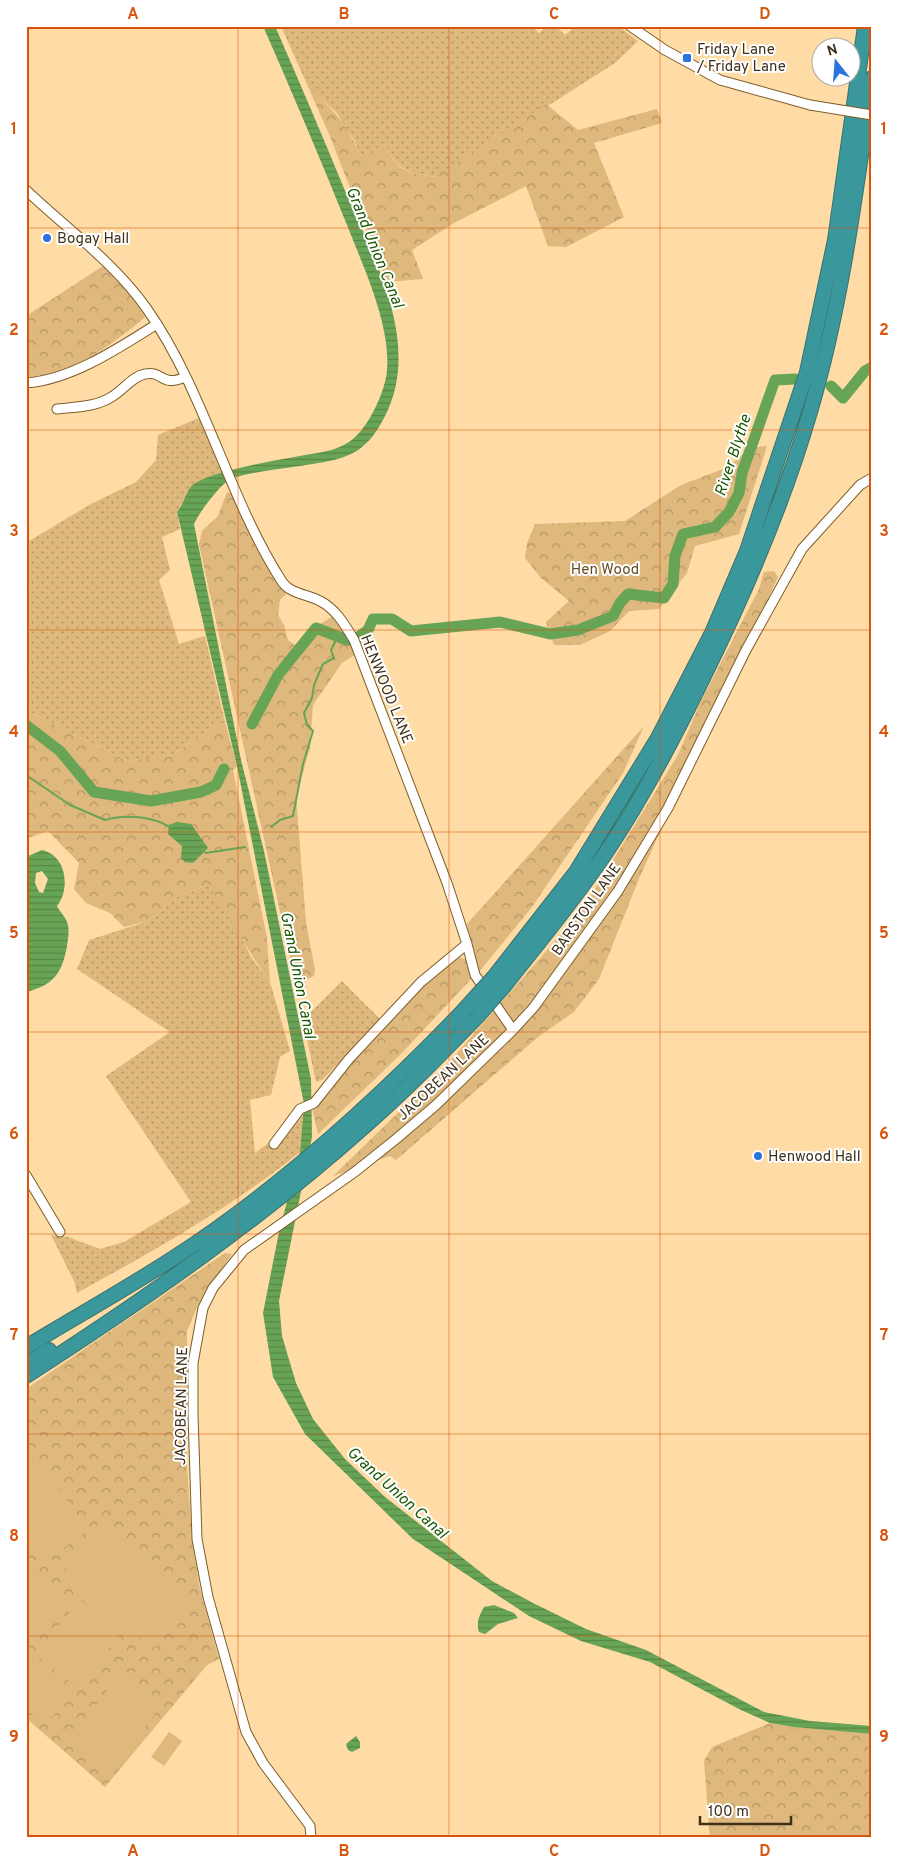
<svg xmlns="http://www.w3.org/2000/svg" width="898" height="1864" font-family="Overpass,sans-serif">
<defs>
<pattern id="grass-dots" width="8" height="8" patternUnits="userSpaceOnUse" patternTransform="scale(1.25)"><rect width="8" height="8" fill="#deb87c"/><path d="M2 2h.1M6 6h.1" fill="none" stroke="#b59665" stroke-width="1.8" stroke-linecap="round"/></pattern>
<pattern id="forest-crowns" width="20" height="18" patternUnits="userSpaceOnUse" patternTransform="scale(1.25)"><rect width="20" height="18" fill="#deb87c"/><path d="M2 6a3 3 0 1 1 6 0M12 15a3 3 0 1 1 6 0" fill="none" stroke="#b59665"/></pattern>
<pattern id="water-rules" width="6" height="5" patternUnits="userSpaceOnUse" patternTransform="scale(1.25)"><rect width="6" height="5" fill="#67a455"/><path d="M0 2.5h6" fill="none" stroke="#568646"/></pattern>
</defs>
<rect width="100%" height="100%" fill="#ffdca5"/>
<path fill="url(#grass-dots)" d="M281,26H532L539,33L547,26H556L565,35L576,26H618L638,41L615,63L436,177C409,173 397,171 386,145L360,156L354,140L336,112L309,89Z
M199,418L218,464L224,472L190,488L177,512L180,529L162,537L170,570L159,580L179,644L205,636L225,722L202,734L172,755L127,761L26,710V543L91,504L136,482L156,460L158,435Z
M208,885L231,916L251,957L270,982L290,1051L280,1057L271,1095L250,1100L255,1153L271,1141L276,1146L303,1113L300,1152C232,1207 153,1251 77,1293L75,1283L51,1235L68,1237L100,1249L124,1242L191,1202L106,1076L170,1032L77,969L89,940L149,921L178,896Z
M342,981L381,1020L322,1080L316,1082L303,1020Z"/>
<path fill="url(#forest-crowns)" d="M309,89C335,111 347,123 360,156L386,145C397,172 408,173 435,177L546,104L578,130L657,109L662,123L594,143L624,217L566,247L548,246L526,186L454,223L412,250L423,279L387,282L329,134Z
M103,266L131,296L145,317C127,334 69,375 46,379C40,380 33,380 26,380V316Z
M767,446L739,534L695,546L687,573L659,609L629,611L610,631L580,645H554L546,622L569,601L541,578L525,558L527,543L535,524L625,521L681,485L728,467L750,448Z
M227,492L234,494L288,592L280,600L278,615L284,625L288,640L296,646L305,634L333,616L347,634L356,654L342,663L313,705L310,748L296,796L306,922L315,970L314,976L305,980L306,994L298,993L199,544L202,531L218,516Z
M774,571L778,577L640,876L599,979L574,1012L538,1037L396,1160L390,1156L333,1176L443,1069L582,910L678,755L701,701L759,589L764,572Z
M26,710L127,761L172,755L202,734L225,722L237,766L233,770L267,938L270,982C247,951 231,917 208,885L178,896L149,921L124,927L110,913L86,903L74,889L79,863L48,831L28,838L26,841Z
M644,726L623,773L532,907L479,972L467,924Z
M459,957L467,960L472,978L402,1053L318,1134L312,1108L355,1057L422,983Z
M225,1253L232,1254L198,1305L187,1331V1464L192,1541L200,1589L219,1659L207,1665L105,1787L26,1718V1389Z
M770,1723L794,1727L872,1734V1838H710L704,1761L712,1747Z"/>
<path fill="#deb87c" d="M26,1444L88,1530L42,1564L26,1543Z
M100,1522L194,1596L155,1648L60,1577Z
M27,1557L65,1604L26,1635V1558Z
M79,1599L122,1631L79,1688L36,1656Z
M26,1658L72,1692L46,1725L26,1710Z
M119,1676L160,1707L109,1775L67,1743Z
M169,1732L182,1741L164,1766L151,1757Z"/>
<path fill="url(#water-rules)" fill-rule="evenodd" d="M263,26H275C298,79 321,132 343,186C372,255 423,342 385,416C369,448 353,458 318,463C299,467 243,472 229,480C218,487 199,513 194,524L241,760L264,851L311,1079L312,1137L279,1301L282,1336L296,1383L313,1419L345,1459L385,1497L492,1581L533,1603L586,1629L646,1650L764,1712L810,1721L872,1726V1734L794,1727L770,1723L741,1710L650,1662L581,1641L529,1616L413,1539L305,1434L273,1377L263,1313L279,1232L300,1152L304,1104L237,766L177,512C183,505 185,495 190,488C204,469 306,456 332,450C340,447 349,443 355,437C370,424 386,389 387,370C391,325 363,266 347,225C320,158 292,92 263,26Z
M177,822L191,824L208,848L193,863L185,862L181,858L182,846L168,834L169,825Z
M42,850C66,855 71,888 57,906C60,912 65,916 67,922C70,929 68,939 67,946C62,973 54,985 26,992L28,884L26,857ZM42,871L48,879L43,893L39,892L35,883L36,873Z
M494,1605L514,1613L518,1618L498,1624L485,1634L479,1632C476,1622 479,1616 484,1607Z
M356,1736L360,1742V1748L352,1752L348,1750L346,1744Z"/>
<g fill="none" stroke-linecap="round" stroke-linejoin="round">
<path stroke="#67a455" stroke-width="2" d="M26,775L70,805L105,820C125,814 154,816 171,828
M271,827L280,820L293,816L303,764L313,731L307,725L304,713L312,698L314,685L323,664L334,658L331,650L338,636
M203,851L206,853L245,847"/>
<path stroke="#67a455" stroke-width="11" d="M831,386L843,398L865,371L872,367
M252,724L278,675L316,628L347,640H354L368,630L373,619H392L411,631L500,622L550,634L578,630L613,616L620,603L628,594L664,598L673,584L675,556L683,534L715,527L729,512L739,493L742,473L775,380L795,379
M26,725L60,751L94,792L151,801L201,792L216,785L224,769"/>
<g stroke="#7d5e29" stroke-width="11">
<path id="minor" d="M630,26L665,50L720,80L810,105
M26,190C67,229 115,263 147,309C205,392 227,495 281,580C289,594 307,594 320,601C336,609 345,625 354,640L447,883L467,944L475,975L513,1030
M26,383C71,380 119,348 157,324
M57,409C76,407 97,407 113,396C124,389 133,376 145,374C163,370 161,388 185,377
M274,1144L300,1109L314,1103L349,1059L421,982L467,944
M26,1175L60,1232
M311,1838L310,1826L263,1763L246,1732L208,1597L197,1539L193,1414V1363L203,1308L213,1288L244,1250L356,1171L396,1139L436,1105L513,1030L534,1007L618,891L668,808L746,650L802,549L860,485L872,478"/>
</g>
<g stroke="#3b736e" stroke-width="16">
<path id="highway" d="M494,977L576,872L658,738L712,633L747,551L807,372L835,240L865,26
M505,985C539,942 574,900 605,854C642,799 673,740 702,680C745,593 783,505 810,412C842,304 856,190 872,78
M26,1347C74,1318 122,1291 169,1261C278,1191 375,1103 464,1010
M26,1364L49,1350
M26,1376C144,1300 261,1219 366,1125C405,1091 441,1054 477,1017"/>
</g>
<use href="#minor" stroke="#fff" stroke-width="9"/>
<use href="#highway" stroke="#3a979b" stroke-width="14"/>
<g stroke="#7d5e29" stroke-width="11" stroke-linecap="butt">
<path id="minor-bridge" d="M810,105L872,115"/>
</g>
<g stroke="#3b736e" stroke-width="16" stroke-linecap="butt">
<path id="highway-bridge" d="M464,1010L494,977
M477,1017L505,985"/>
</g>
<use href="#minor-bridge" stroke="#fff" stroke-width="9"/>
<use href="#highway-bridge" stroke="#3a979b" stroke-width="14"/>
</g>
<path fill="none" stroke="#d7550d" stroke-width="1" stroke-opacity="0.55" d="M238,26V1838M449,26V1838M660,26V1838M26,228H872M26,430H872M26,630H872M26,832H872M26,1032H872M26,1234H872M26,1434H872M26,1636H872"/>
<g fill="#2b73df" stroke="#fff" stroke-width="2">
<rect x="682" y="53" width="10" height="10" rx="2.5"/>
<circle cx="47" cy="238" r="5"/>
<circle cx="758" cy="1156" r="5"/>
</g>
<g text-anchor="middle" stroke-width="4" stroke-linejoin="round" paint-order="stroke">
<g font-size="15" fill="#3e311a" stroke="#fff" text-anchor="start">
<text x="697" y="54">Friday Lane<tspan x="697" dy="17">/ Friday Lane</tspan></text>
<text x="57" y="243">Bogay Hall</text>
<text x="768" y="1161">Henwood Hall</text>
</g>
<g font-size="15" fill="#644d26" stroke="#fff">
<text x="605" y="574">Hen Wood</text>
</g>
<g font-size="15" fill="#3e311a" stroke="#fff">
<text transform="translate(387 689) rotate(68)" y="5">HENWOOD LANE</text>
<text transform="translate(586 909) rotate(-55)" y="5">BARSTON LANE</text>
<text transform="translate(443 1077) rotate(-43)" y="5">JACOBEAN LANE</text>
<text transform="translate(181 1406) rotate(-89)" y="5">JACOBEAN LANE</text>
</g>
<g font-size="16" font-style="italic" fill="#1d5802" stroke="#fff">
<text transform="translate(376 247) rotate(68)" y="6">Grand Union Canal</text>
<text transform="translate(732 455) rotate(-72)" y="6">River Blythe</text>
<text transform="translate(299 975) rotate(79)" y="6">Grand Union Canal</text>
<text transform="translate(398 1492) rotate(42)" y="6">Grand Union Canal</text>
</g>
</g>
<rect width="898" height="1864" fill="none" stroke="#ffffff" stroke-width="55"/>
<g transform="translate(836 62) rotate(343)"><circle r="24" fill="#ffffff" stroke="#b2ada3"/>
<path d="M0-4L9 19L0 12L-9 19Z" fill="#2b73df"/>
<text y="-8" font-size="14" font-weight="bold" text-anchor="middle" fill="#3e311a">N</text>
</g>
<path d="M700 1816v8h91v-8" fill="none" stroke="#3e311a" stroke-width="2.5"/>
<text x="708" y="1816" font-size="15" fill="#3e311a" stroke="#ffffff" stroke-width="4" paint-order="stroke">100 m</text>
<rect x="28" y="28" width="842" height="1808" fill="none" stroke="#d7550d" stroke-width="2"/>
<g font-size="16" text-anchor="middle" font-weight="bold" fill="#d7550d">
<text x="133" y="19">A</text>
<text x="344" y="19">B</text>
<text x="554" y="19">C</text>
<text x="765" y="19">D</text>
<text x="14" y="134">1</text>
<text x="884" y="134">1</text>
<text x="14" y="335">2</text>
<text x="884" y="335">2</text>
<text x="14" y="536">3</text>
<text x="884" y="536">3</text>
<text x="14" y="737">4</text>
<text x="884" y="737">4</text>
<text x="14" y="938">5</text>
<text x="884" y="938">5</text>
<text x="14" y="1139">6</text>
<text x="884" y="1139">6</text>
<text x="14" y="1340">7</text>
<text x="884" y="1340">7</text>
<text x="14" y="1541">8</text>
<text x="884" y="1541">8</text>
<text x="14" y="1742">9</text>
<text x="884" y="1742">9</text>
<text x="133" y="1856">A</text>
<text x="344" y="1856">B</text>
<text x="554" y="1856">C</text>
<text x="765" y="1856">D</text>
</g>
</svg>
